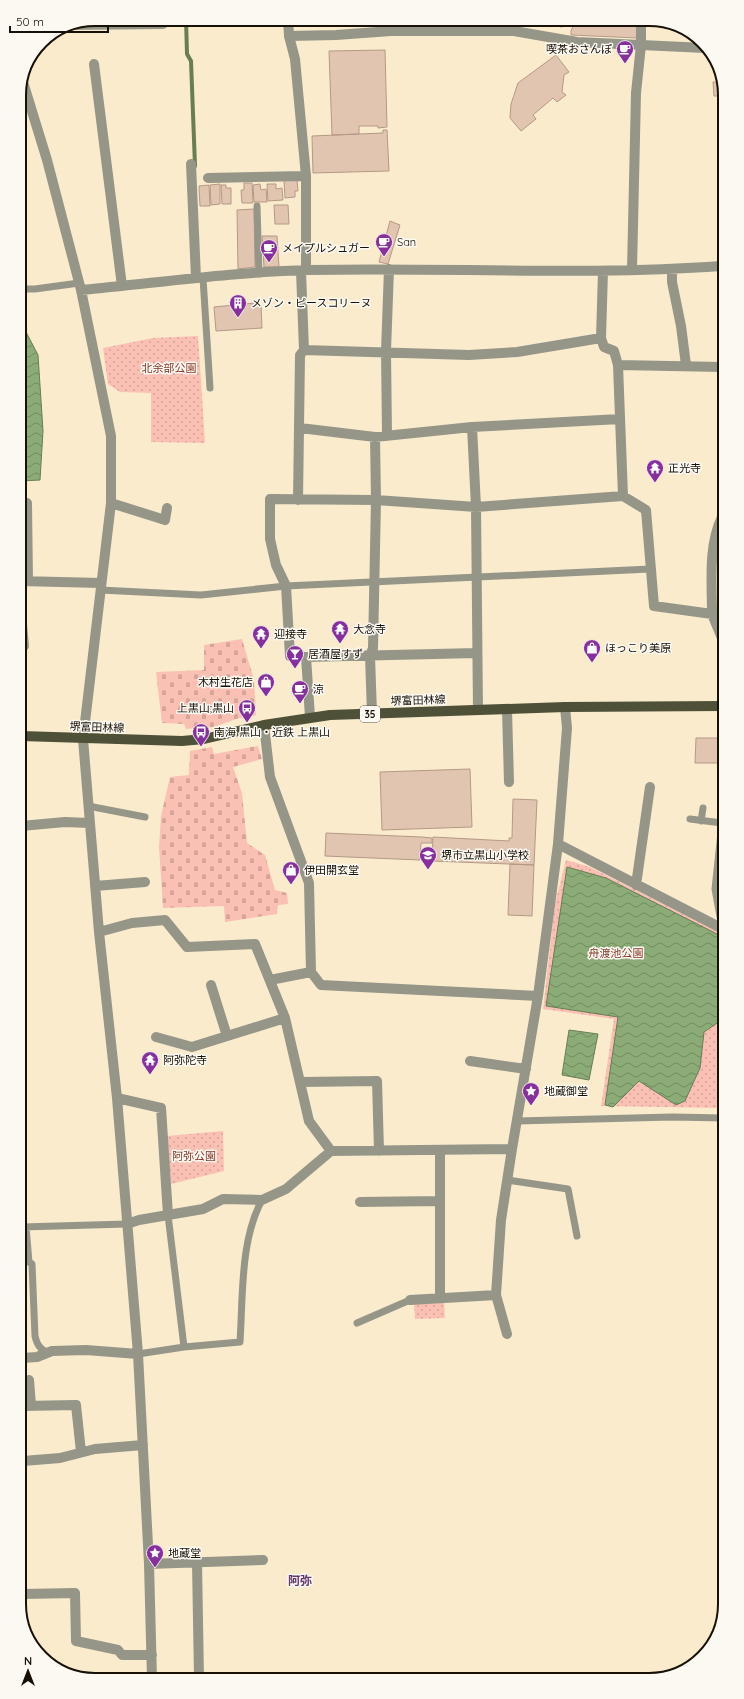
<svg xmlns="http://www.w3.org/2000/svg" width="744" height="1699" font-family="Quicksand,'Noto Sans JP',sans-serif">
<defs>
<pattern id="green-dots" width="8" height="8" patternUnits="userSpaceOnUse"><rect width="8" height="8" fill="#fac0b3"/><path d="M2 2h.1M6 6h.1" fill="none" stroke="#d6a498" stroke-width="1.8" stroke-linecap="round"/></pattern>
<pattern id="cemetery-stones" width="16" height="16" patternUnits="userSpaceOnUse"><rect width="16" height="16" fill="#fac0b3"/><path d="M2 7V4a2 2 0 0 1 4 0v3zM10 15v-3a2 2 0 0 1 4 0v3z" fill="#d6a498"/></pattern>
<pattern id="water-waves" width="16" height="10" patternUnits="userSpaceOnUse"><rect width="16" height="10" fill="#8cac77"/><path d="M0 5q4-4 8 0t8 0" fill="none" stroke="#718b60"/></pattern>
</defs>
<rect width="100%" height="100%" fill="#faebcd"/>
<path fill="url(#green-dots)" d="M198,336L205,443L151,442V393L120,392L108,384L103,348L153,338Z
M566,860L590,867L723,934L724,1108L601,1106L614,1019L543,1009L555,903Z
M223,1131L224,1171L171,1184L167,1136Z
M444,1303L445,1318L415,1319L414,1304Z"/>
<path fill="url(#cemetery-stones)" d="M242,639L254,680L256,715L236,719L214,727L186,729L184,724L162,723L156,672L204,670V645Z
M258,746L262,759L233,767L242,793L247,843L265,855L275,890L287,893L288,904L278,905L277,914L225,922L224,906L163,908L159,847L161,816L170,777L189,775L190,751L212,747L214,754Z"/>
<path fill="url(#water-waves)" stroke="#697d55" d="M526,19H566L562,27Z
M20,326L25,330L38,355L43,431L40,480L20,481Z
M567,867L606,878L723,937V1019L704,1032L700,1068L685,1101L676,1105L639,1081L613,1107L605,1105L618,1017L546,1006Z
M569,1030L598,1034L589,1080L562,1075Z"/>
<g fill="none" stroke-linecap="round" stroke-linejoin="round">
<path stroke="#697d55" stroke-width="4" d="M186,19L187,54L191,61L195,166"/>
</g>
<path fill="#e1c5b0" stroke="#b49985" d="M576,19H638L637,38L571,35V31Z
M385,50L387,127L378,128V126H359V134L332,135L329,51Z
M556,55L569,72L564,75L562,92L566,95L557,102L553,98L533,115L536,119L521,131L510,118L511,104L518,83Z
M713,82H721V96H714Z
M383,130H387L389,171L313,173L312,136L383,133Z
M284,180H297L298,191H295V197L285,198Z
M244,183H252L253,203H242L241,190H244Z
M220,184V204L211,205L210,185Z
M260,184L261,190L266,189L267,202H254L253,185Z
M267,184H276V189L282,188L283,200L268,201Z
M209,185L210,206H200L199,186Z
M221,185H226V188H231V204H222Z
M274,205H288L289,224H275Z
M254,209L255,267L238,269L237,210Z
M390,221L400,225L388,264L379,262Z
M262,236H277L279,267H264Z
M255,303V305H261L262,328L216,331L214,307Z
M696,738H723V763H695Z
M470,769L472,827L382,830L380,772Z
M513,799L537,800L534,865L432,861L433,837L509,841V838H512Z
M326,833L422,837L432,838V843H421L420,860L325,856Z
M510,864L534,865L532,916L508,915Z"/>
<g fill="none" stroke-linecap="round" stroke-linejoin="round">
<path stroke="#959688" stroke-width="7" d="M257,206L259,274
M203,278L210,388
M20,289H35L79,283
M100,590L201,595L286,586L650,569
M88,806L145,817
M690,819L722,823L715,889L722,928
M701,821L703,808
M517,1121L672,1117L724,1118
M507,1180L568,1189L577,1236
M168,1215L184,1347
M22,1227L127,1224
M26,1227L29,1262L32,1264L35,1336C37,1345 40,1349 48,1353
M357,1323L410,1300
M138,1354L184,1347L240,1342C243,1297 240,1240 262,1200"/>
<path stroke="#959688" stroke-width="10" d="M288,19L289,36L295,59L306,176V270
M67,25L163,24V19
M94,64L122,286
M23,82L47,160L81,290L111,436V503L83,739L99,932L117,1098L138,1354L149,1564L152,1679
M191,164L196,278
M208,178L306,176
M632,270L636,93L641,45V19
M672,270V282L681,326L686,365
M603,271L601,338L604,347L614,351L618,365L623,496
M81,290C157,283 233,272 309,270C446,267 584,276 721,266
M304,350L469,355L517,352L601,338
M618,365L722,367
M472,427L476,507L478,710
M300,428L375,437L472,427L620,419
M387,435L386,351L389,269
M298,500L300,355L304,350L301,271
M27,503L28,581
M111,503L165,520L167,508
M20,581L101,583
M20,603L24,646
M712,614C712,582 708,546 722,517
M477,653L306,657L290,656L286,586L276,565L270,539V499L376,500L476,507L623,496L646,510L654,606L712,614L722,638
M306,657L310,717
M507,709L509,782
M372,714L370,656L373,648L376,500L375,437
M264,725L270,777L309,883L311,972
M21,826L65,822L89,823
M558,844L723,929
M636,885L650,787
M95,886L145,882
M99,932L132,923L165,920L187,947L255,944L285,1018L309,1121L331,1151
M270,980L311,972L321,985L538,996
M211,985L227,1036
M156,1037L192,1047L285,1018
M470,1061L526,1069
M300,1082L377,1081L379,1151
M117,1098L161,1108L168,1215
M440,1150V1297
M360,1202L439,1201
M127,1224L139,1220L203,1209L223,1199L262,1200L286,1189L331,1151L512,1149L538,996L558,844L567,728L565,707
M410,1300L496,1295
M507,1334L496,1295L501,1220L512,1149
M22,1358L37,1357L52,1351L86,1350L138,1354
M29,1380L31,1406
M23,1406L76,1405L81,1452
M23,1461L60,1458L95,1449L143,1445
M197,1562L199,1679
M149,1564L263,1560
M23,1594L75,1593L76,1641L118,1650L122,1655H152"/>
<path stroke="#959688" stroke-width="10" d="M289,36L336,35L391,31H514L577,42L705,48"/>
<path stroke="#4f5038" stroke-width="10" d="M21,736L182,741L204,739L264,725L330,715L565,707L723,706"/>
</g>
<defs>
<g id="cafe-pin" transform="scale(0.9)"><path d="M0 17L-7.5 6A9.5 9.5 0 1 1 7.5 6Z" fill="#86309d" stroke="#fcf9f3"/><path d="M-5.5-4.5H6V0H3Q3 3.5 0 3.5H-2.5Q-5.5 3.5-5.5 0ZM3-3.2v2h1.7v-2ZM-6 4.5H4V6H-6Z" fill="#fff"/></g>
<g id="building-pin" transform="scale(0.9)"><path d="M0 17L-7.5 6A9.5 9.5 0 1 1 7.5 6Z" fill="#86309d" stroke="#fcf9f3"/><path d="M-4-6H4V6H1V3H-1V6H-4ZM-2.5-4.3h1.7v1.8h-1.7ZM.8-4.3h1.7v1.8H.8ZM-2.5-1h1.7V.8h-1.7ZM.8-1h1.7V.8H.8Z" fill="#fff"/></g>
<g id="temple-pin" transform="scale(0.9)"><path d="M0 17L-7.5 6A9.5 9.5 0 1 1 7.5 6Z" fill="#86309d" stroke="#fcf9f3"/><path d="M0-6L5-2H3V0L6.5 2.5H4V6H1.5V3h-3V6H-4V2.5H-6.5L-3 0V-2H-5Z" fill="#fff"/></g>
<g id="shop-pin" transform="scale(0.9)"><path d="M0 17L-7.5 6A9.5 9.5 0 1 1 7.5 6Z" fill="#86309d" stroke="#fcf9f3"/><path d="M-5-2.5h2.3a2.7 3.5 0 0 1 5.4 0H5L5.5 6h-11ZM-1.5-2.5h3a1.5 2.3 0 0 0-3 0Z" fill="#fff"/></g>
<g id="bar-pin" transform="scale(0.9)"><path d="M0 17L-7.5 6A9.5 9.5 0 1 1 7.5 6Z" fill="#86309d" stroke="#fcf9f3"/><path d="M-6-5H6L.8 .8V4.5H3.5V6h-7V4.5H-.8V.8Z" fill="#fff"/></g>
<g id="bus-pin" transform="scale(0.9)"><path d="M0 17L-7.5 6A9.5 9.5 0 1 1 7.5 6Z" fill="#86309d" stroke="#fcf9f3"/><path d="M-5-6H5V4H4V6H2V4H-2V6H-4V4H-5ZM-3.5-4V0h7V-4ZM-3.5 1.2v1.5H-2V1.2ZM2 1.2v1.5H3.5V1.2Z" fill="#fff"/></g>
<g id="school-pin" transform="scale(0.9)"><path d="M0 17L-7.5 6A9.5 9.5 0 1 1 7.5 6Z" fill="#86309d" stroke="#fcf9f3"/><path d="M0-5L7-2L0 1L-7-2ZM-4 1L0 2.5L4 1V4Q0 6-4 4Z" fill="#fff"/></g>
<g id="sight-pin" transform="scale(0.9)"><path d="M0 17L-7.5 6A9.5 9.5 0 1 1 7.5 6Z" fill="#86309d" stroke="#fcf9f3"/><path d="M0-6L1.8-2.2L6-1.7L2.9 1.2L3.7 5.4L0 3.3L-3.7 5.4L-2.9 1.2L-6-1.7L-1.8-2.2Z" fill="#fff"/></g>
</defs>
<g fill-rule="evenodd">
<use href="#cafe-pin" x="625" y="49"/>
<use href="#cafe-pin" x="384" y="242"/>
<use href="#cafe-pin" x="269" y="248"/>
<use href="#building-pin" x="238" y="303"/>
<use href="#temple-pin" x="655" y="468"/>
<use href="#temple-pin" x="340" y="629"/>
<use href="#temple-pin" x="261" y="634"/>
<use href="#shop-pin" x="592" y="648"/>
<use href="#bar-pin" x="295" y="654"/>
<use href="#shop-pin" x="266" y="682"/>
<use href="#cafe-pin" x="300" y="689"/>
<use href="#bus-pin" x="247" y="708"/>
<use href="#bus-pin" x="201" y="732"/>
<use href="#school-pin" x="428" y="855"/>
<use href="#shop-pin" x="291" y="870"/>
<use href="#temple-pin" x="150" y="1060"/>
<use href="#sight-pin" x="531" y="1091"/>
<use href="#sight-pin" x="155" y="1553"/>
</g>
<g text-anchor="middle" stroke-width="3" stroke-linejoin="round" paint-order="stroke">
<rect fill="#fcf9f3" stroke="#5b564d" stroke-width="1" x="360" y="706" width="20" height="16" rx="3"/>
<g font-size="10" font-weight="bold" fill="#161006">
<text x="370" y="718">35</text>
</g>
<g font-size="11" fill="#161006" stroke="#fcf9f3" text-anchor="start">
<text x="612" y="53" text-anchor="end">喫茶おさんぽ</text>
<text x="397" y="246">San</text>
<text x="282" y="252">メイプルシュガー</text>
<text x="251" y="307">メゾン・ピースコリーヌ</text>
<text x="668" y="472">正光寺</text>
<text x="353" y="633">大念寺</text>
<text x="274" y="638">迎接寺</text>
<text x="605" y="652">ほっこり美原</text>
<text x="308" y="658">居酒屋すず</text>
<text x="253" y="686" text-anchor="end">木村生花店</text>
<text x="313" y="693">涼</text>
<text x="234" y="712" text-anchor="end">上黒山;黒山</text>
<text x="214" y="736">南海 黒山・近鉄 上黒山</text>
<text x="441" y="859">堺市立黒山小学校</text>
<text x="304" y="874">伊田開玄堂</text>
<text x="163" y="1064">阿弥陀寺</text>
<text x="544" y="1095">地蔵御堂</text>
<text x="168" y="1557">地蔵堂</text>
</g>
<g font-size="11" fill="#863727" stroke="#fcf9f3">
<text x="169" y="372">北余部公園</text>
<text x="616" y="957">舟渡池公園</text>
<text x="194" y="1160">阿弥公園</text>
</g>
<g font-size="11" fill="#161006" stroke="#fcf9f3">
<text transform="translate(418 700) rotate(-2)" y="4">堺富田林線</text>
<text transform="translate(97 727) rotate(2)" y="4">堺富田林線</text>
</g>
<g font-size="12" font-weight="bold" fill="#62386e" stroke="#fcf9f3">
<text x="300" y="1585">阿弥</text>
</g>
</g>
<path d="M0 0H744V1699H0ZM95 26H649A69 69 0 0 1 718 95V1604A69 69 0 0 1 649 1673H95A69 69 0 0 1 26 1604V95A69 69 0 0 1 95 26Z" fill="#fcf9f3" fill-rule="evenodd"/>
<path fill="none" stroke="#161006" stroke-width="2" d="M95 26H649A69 69 0 0 1 718 95V1604A69 69 0 0 1 649 1673H95A69 69 0 0 1 26 1604V95A69 69 0 0 1 95 26Z"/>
<g transform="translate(28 1671)" stroke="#fcf9f3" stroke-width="3" paint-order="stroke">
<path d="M0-3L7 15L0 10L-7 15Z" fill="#161006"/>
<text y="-6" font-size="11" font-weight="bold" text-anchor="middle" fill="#161006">N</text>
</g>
<path d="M10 26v6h98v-6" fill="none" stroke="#161006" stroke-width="2"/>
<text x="16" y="26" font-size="12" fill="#161006" stroke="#fcf9f3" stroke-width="3" paint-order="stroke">50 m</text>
</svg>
